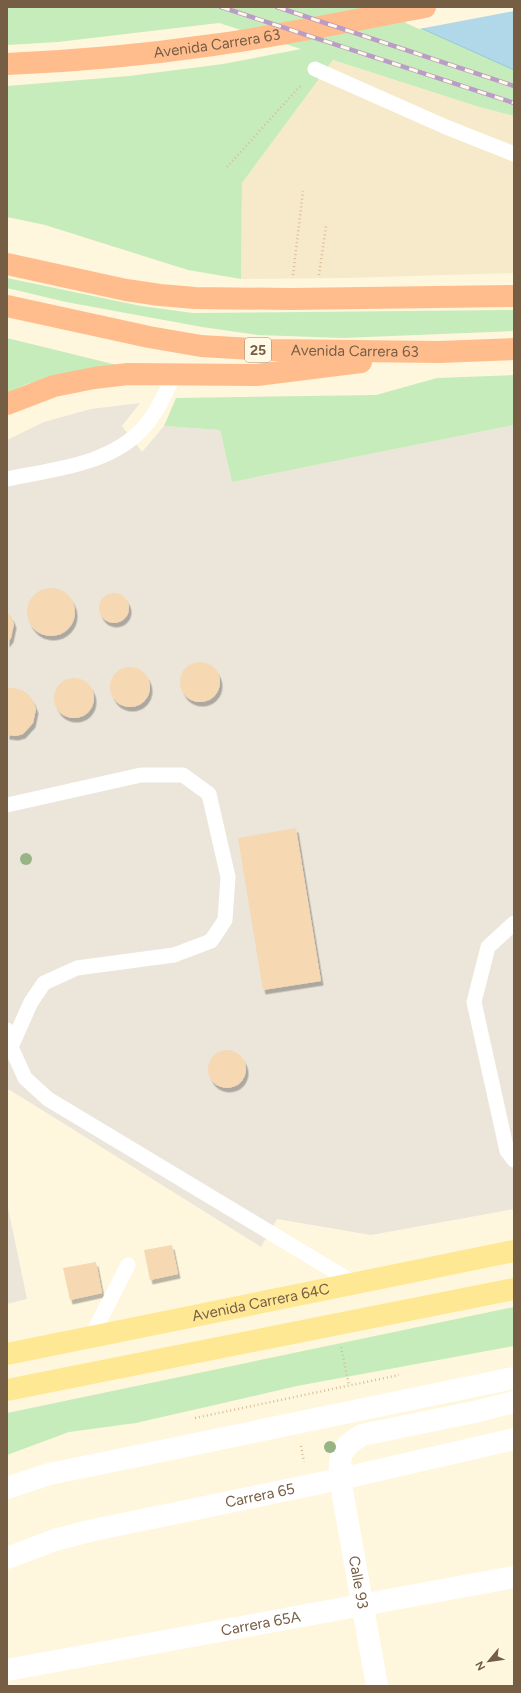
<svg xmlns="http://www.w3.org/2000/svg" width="521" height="1693" font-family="Figtree,sans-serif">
<defs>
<filter id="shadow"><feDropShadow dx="2.5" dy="4.5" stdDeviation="0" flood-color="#0004"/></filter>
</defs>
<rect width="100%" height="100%" fill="#fef7dd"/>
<path fill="#f6eacb" d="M333,60L479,107L514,116V273L347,278L241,279L242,183Z"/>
<path fill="#ebe5da" d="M140,403L122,426L142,452L164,426L220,430L232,482L514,425V1209L371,1235L277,1219L261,1247L10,1090H7V440L44,422L91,409Z
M7,1203L27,1299L7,1304Z"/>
<path fill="#c7ecbb" d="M7,7H374L514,70V116L479,107L333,60L242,183L241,279L188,270L45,225L7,217V86L129,76L223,64L301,49L219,23L58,42L7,45Z
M7,278L141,306L193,313L514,310V331L343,338L257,335L202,327L66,302L7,288Z
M7,338L117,365L27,384L7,393Z
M514,375V425L232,482L220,430L164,426L176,398L376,395L437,378Z
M514,1307V1346L297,1386L136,1423L69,1432L7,1455V1413Z"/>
<path fill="#b1d8e9" stroke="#96c6dc" d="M374,7H514V70Z"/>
<path fill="#fef7dd" d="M372,7H514V11L419,29Z"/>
<path fill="#f6d8b3" filter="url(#shadow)" d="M27 612a24 24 0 1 1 48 0a24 24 0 1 1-48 0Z
M99 608a15 15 0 1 1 30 0a15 15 0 1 1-30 0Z
M7,612L12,618L14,624L11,638L7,643Z
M180 682a20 20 0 1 1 40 0a20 20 0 1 1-40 0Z
M110 687a20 20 0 1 1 40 0a20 20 0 1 1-40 0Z
M54 698a20 20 0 1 1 40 0a20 20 0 1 1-40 0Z
M7,688H14L22,690L29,695L33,701L36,709L33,723L23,734L16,736L7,735Z
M296,828L321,981L263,990L238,838Z
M208 1069a19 19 0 1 1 38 0a19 19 0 1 1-38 0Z
M172,1245L178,1274L150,1280L144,1250Z
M96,1262L102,1293L70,1300L63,1268Z"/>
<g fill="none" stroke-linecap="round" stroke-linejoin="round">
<path stroke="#dabc96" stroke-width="2.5" stroke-dasharray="1 3" stroke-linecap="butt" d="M227,167L302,84
M293,275L303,191
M319,275L326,226
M341,1347L349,1385
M195,1418L399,1375
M301,1446L304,1462"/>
<path stroke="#fff" stroke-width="15" d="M315,69L446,127L514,154
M7,479C53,469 111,465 144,427C158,412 165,392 175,375
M7,805L141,775H183L209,794L228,877L225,920L211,941L174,955L77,968L44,983L31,1002L11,1047
M514,923L488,947L474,1002L507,1151L514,1160
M7,1030L11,1047L25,1078L48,1099L354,1283
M91,1337L128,1265"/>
<g stroke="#fff" stroke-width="22">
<path id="s1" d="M340,1479L377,1686"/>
<path id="s2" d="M7,1670L514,1577"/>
</g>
<g stroke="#fff" stroke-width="22">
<path d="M340,1479C339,1455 340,1448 362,1435L474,1412L514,1402"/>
<path d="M7,1488L49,1474L89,1466L514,1378"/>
<path id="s3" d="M7,1558L55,1540L89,1531L340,1479L514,1439"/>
</g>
<g stroke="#ffe894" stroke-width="22">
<path id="s4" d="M7,1354L514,1251"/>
<path d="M7,1390L514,1289"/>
</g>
<g stroke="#ffbd8e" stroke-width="22">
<path id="s5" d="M7,64C76,61 144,55 213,45C284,35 355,20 425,7"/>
<path d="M7,264L126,290L160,295L195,298L290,299L514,296"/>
<path id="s6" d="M7,306L149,337L201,346L269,350L439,352L514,349"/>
<path d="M7,404L54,386L94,378L128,374L257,375L361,362"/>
</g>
<g stroke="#ba9cc7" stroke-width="4.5">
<path id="rail" d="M221,7L514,103
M277,7L514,86"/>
</g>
<use href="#rail" stroke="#fff9e6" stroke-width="3" stroke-dasharray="9" stroke-linecap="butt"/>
</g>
<g fill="#98b484">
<circle cx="26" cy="859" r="6"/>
<circle cx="330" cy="1447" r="6"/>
</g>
<g text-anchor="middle" stroke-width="3" stroke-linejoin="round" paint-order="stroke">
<rect fill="#fff9e6" stroke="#9f8c75" stroke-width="1" x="245" y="338" width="26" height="24" rx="3"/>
<g font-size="14" font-weight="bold" fill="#765e44">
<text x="258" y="355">25</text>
</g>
<g font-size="15" fill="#765e44" stroke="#fff9e6">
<text dy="5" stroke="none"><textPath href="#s5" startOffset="211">Avenida Carrera 63</textPath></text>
<text dy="5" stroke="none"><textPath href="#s6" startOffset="352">Avenida Carrera 63</textPath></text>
<text dy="5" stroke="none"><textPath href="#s4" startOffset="259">Avenida Carrera 64C</textPath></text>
<text dy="5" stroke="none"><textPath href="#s3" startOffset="261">Carrera 65</textPath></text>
<text dy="5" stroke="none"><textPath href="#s1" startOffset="105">Calle 93</textPath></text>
<text dy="5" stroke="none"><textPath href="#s2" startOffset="258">Carrera 65A</textPath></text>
</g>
</g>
<rect width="521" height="1693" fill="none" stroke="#765e44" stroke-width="16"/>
<g transform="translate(489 1661) rotate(241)" stroke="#fff9e6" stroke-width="3" paint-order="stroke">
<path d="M0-3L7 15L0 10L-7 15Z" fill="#765e44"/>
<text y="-6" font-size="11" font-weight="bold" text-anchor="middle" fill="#765e44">N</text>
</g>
</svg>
